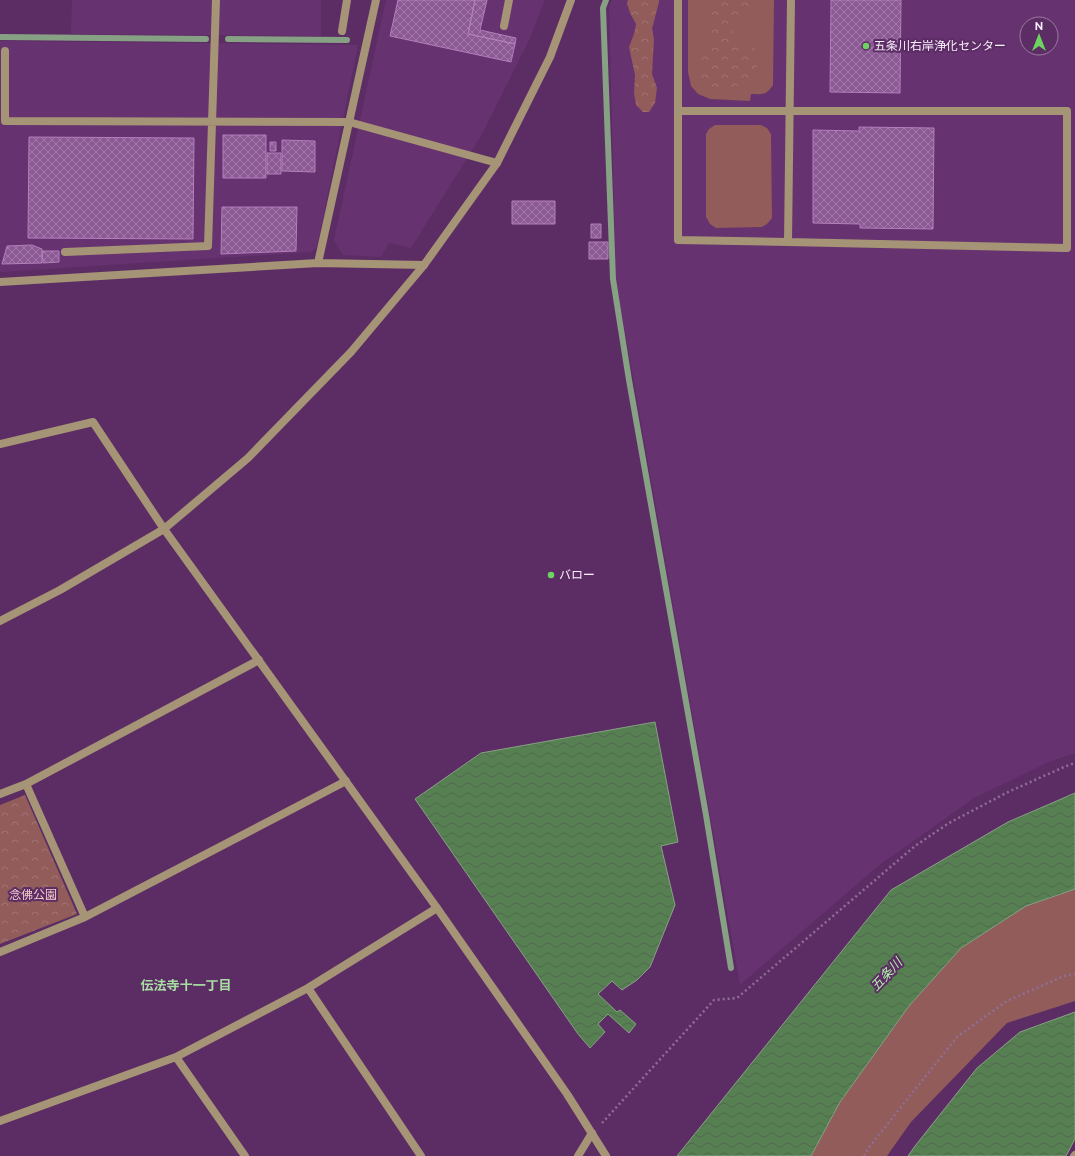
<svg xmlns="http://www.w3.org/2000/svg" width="1075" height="1156" font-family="Raleway,'Noto Sans JP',sans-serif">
<defs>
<pattern id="forest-crowns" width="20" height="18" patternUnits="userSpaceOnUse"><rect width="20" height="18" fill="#915c5a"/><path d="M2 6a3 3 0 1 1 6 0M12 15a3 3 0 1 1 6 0" fill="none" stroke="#a17473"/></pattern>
<pattern id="water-waves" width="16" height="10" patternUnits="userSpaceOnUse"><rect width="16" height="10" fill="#568051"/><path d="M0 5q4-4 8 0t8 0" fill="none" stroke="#51674f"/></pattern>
<pattern id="building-cross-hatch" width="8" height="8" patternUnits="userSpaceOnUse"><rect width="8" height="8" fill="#8b5994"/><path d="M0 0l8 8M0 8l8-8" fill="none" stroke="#a279a9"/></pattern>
</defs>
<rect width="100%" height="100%" fill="#5c2d64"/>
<path fill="#673270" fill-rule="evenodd" d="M72,0H321V36L71,34Z
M386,0H545L530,38L481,136L411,248L389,243L381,257L343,255L334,240Z
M612,0H1075V753L1049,762L974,798L878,866L740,985L616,280L609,7ZM1027,24H1051V48H1027Z
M0,41L358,45L317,247L311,252L0,272Z"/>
<path fill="#915c5a" d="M688,0H774L773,85C766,96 762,94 751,94L750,101L710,99L698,94L691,86L688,72Z
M715,125H761L767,128L771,134L772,218L767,224L762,227L716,228L710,224L706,217V134L709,129Z
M1075,889V1001L1007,1023L911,1122L887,1156H811L840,1102L909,1006L961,948L1026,906Z"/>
<path fill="url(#forest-crowns)" d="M628,0H659V2L652,29L654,39L652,74L657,88L655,103L649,112H643L636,105L634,93L635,75L629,47L634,34L636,24L630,13L627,3Z
M708,0H753L743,14L728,18C733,38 740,40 756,49L758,64L755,70L743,83L726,92H712L700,86C697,65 695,65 710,49L709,20L712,13Z
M25,795L77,914L0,944V805Z"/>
<path fill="url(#water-waves)" stroke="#87a184" d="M655,722L678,842L661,846L675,905L650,967L637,980L622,990L612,981L598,994L617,1012L620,1010L636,1024L629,1033L608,1014L598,1024L605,1032L590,1048L578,1034L415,799L481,753Z
M1075,793V889L1026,906L961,948L909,1006L840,1102L811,1156H677L891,890L1008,822Z
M1075,1012V1139L1066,1156H908L915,1146L977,1068L1020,1032Z"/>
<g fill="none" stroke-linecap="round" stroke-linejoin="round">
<path stroke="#87a184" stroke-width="6" d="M606,0L603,8L613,279L629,380L706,815L731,968
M0,37L206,39
M228,39L347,40"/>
</g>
<path fill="url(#building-cross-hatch)" stroke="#b47fbc" d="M398,0H475L468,34L515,44L511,62L390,36Z
M475,0H487L480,30L516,38L515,44L468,34Z
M831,0H901L900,93L830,92Z
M859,127L934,128L933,229L860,228V224L813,223V130L859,131Z
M223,135H266V178H223Z
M29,137L194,138L193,239L28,238Z
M282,140L315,141V172L282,171Z
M270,142H276V151H270Z
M267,153H281V174H267Z
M512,201H555V224H512Z
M222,207H297L296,251L221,254Z
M591,224H601V238H591Z
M589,242H608V259H589Z
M32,245L42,249V263L2,264L7,246Z
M42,251H59V262L43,263Z"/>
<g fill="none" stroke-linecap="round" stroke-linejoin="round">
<path stroke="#916e97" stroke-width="2.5" stroke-dasharray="2 3" stroke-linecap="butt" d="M602,1123L714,1000L737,998L915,846L949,823L1008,792L1064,767L1075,763
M864,1156L870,1146L957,1037L1007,1001L1064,976L1075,974"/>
<path stroke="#a59475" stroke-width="8" d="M678,0V240L788,242L791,0
M504,26L509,0
M342,31L347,0
M5,51V121L349,122L497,163
M678,111H1067V248L788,242
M65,252L208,246L216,0
M1074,1156L1075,1155"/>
<path stroke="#a59475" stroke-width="8" d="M318,263L376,0
M0,282L318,263L424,265
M0,444L93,422L164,529
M26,784L259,660
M0,794L26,784L85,917
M0,952L85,917L346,781
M308,988L421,1156
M176,1057L245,1156
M0,1121L176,1057L308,988L437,908
M578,1156L592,1133"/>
<path stroke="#a59475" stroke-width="8" d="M164,529L437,908L567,1094L606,1156
M0,621L60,590L164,529L248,458L351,352L424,265L497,163L550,57L571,0"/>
</g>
<g fill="#6dd361" stroke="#5c2d64" stroke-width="1.5">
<circle cx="866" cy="46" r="4"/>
<circle cx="551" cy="575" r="4"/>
</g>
<g text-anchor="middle" stroke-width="4" stroke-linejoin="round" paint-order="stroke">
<g font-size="12" fill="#faeffc" stroke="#5c2d64" text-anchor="start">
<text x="874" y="50">五条川右岸浄化センター</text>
<text x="559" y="579">バロー</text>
</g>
<g font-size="12" fill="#f5ccca" stroke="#5c2d64">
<text x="33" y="899">念佛公園</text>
</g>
<g font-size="13" font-style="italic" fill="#b1f1a9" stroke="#5c2d64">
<text transform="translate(886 974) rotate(-47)" y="5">五条川</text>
</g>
<g font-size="13" font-weight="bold" fill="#a8dea1" stroke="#5c2d64">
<text x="186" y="990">伝法寺十一丁目</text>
</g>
</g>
<g transform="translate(1039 36)"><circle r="19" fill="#5c2d64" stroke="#9b7ba1"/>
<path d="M0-3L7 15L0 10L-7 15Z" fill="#6dd361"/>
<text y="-6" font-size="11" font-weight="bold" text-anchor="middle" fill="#faeffc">N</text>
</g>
</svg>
